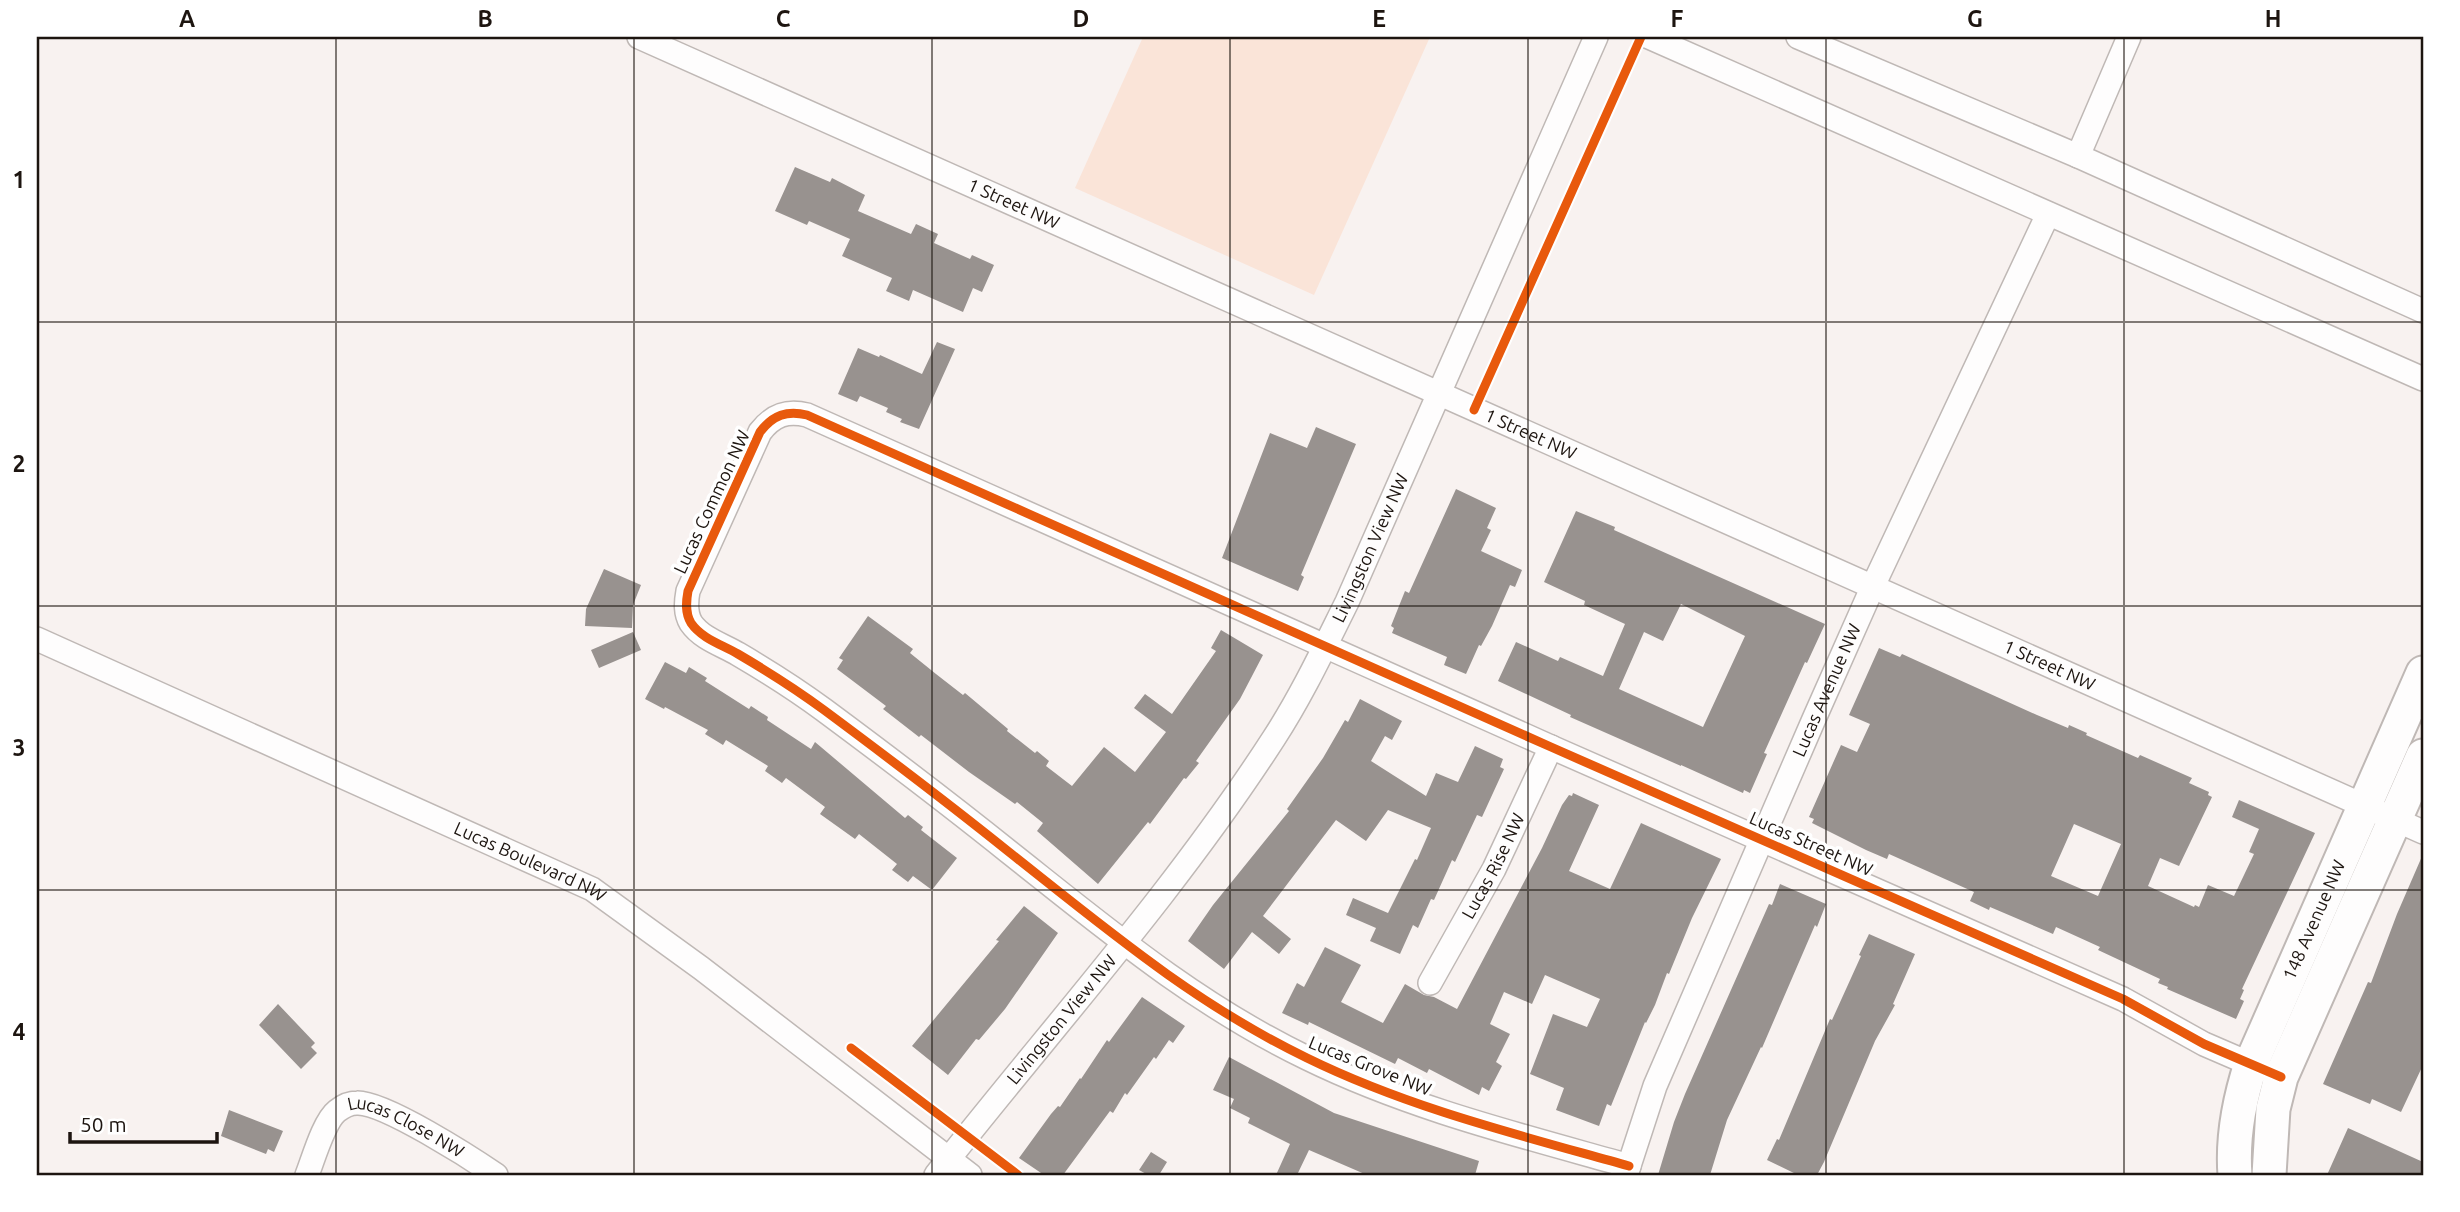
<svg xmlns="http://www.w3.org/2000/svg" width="2460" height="1212" font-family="Ubuntu,sans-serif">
<rect width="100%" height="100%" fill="#f8f2f0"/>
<path fill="#fae4d8" d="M1143,37H1430L1314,295L1075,188Z"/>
<path fill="#98928f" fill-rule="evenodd" d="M795,167L830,182L832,178L865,195L858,211L911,234L916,224L938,234L934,243L970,259L972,255L994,265L982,292L973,288L963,312L913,290L909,301L886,291L892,278L842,256L850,239L809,221L807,225L775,211Z
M937,342L955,349L919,429L900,422L902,419L886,412L888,408L860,396L857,402L838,394L858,348L879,357L880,355L922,374Z
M1316,427L1356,444L1301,575L1304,577L1298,591L1222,558L1270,433L1307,448Z
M1456,489L1496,508L1487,528L1491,530L1481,551L1522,570L1515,587L1510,585L1492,626L1481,646L1479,645L1466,674L1444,665L1447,657L1392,633L1394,628L1391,626L1405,591L1409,593Z
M1576,511L1615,527L1614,530L1825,624L1807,663L1805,662L1764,753L1767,754L1750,793L1744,790L1743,793L1681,765V766L1570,717L1571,715L1498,681L1516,642L1558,661L1560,657L1603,676L1625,624L1584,605L1585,601L1544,582ZM1681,604L1745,636L1703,727L1619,689L1644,632L1663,641Z
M604,569L641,585L633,605L632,628L585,626L586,609Z
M868,616L913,649L910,653L936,674L963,695L965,693L1008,729L1007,731L1035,753L1037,751L1049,761L1046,766L1072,786L1104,747L1135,772L1166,732L1134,708L1145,694L1172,714L1216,651L1211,648L1221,630L1263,655L1240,699L1196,761L1199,763L1186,779L1184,778L1150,824L1148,822L1098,884L1037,831L1043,823L1017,802L1015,804L969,772L921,735L919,737L883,709L886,706L837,669L843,660L839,658Z
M633,632L641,650L599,668L591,650Z
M1879,648L1900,657L1902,654L2037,715L2068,728L2069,725L2087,733L2086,735L2138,758L2140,755L2192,778L2189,783L2209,792L2208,795L2212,797L2179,866L2160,858L2148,886L2194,907L2195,905L2199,907L2208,885L2234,896L2254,854L2249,852L2259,829L2232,817L2239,800L2315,833L2242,989L2244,990L2240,999L2244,1001L2236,1019L2167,989L2168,987L2158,983L2160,979L2098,950L2100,947L2056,927L2053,934L1990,907L1989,910L1970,901L1974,892L1889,854L1887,859L1866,850L1812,823L1814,819L1809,817L1841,745L1857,752L1870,724L1849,715ZM2074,824L2121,844L2098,896L2051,876Z
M665,662L686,673L689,667L707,678L705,681L749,709L751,706L768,717L767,720L811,749L815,742L905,818L908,815L923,827L921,830L957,858L932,890L913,876L908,882L892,870L897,864L859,834L855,839L820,814L825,807L786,778L782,783L765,771L768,766L726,740L723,745L705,734L708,730L665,707L664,709L645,699Z
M1360,699L1402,721L1392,740L1385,736L1371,761L1426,796L1436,773L1458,782L1475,746L1503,759L1500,767L1504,769L1482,817L1477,815L1455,862L1452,860L1434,900L1431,899L1418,928L1413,925L1400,954L1370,941L1376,928L1346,915L1353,898L1388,913L1415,859L1417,860L1431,828L1388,810L1366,841L1336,820L1263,916L1291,939L1279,954L1252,932L1224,969L1188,941L1213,905L1289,811L1287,809L1323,758L1345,720L1348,722Z
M1573,793L1599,805L1569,871L1610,889L1641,823L1721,859L1692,918L1669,974L1667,973L1655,1005L1646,1023L1645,1022L1611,1106L1607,1104L1599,1126L1556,1110L1564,1088L1530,1074L1553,1014L1587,1027L1600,999L1545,975L1532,1004L1504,992L1490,1024L1510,1034L1496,1062L1502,1066L1489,1091L1482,1087L1479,1095L1429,1069L1427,1073L1398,1058L1395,1064L1309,1022L1308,1025L1282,1013L1297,983L1304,987L1325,947L1361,965L1341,1002L1383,1023L1405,984L1424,995L1434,997L1457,1009L1542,848L1562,805L1569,795L1572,796Z
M2423,854V1065L2401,1112L2372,1099L2370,1104L2323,1084L2368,982L2371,983L2397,914Z
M1780,884L1826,904L1817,927L1815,925L1762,1048L1761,1047L1727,1120L1710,1175H1658L1674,1122L1685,1094L1769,904L1772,905Z
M1024,906L1058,933L1005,1009L979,1040L976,1039L948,1075L912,1046L999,941L996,940Z
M1869,934L1915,954L1893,1004L1895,1005L1875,1041L1824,1162L1817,1175H1798L1767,1160L1777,1139L1779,1140L1830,1019L1832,1020L1861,956L1859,955Z
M1142,997L1185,1026L1173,1043L1169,1040L1156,1059L1154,1057L1127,1095L1125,1093L1113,1113L1110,1111L1063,1175H1044L1019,1158L1051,1114L1058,1106L1060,1107L1080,1078L1081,1079L1107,1040L1109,1042Z
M278,1004L315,1043L311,1047L317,1053L301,1069L259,1025Z
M1229,1057L1334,1113L1479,1161L1475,1175H1367L1309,1150L1297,1175H1276L1290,1144L1248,1123L1250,1118L1230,1108L1234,1099L1213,1090Z
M229,1110L283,1131L274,1152L268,1149L266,1154L221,1136Z
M2348,1128L2423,1162V1175H2327Z
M1151,1152L1167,1162L1159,1175H1148L1139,1170Z"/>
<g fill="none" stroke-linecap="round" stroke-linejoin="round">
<g stroke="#bfb8b5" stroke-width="26">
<g id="street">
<path id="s1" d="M639,37L2423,832"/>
<path d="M1649,37L2423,379"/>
<path d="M1798,37L2078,156L2423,311"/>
<path d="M2078,156L2129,37"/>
<path id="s2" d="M37,639L592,889L701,968L970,1175"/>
<path id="s3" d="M1430,983L1494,869L1551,747"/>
<path d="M1629,1166C1519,1135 1409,1108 1307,1058C1195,1004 1105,928 1009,852C948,803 886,756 824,710C797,690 767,671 738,654C723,645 702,639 691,623C685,613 686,602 688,591L760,432C773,415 787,410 807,415L1551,747L2123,999L2204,1044L2262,1069"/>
<path id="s4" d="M307,1175C313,1160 324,1121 337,1111C342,1107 350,1103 357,1103C384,1102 471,1158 496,1175"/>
<path id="s5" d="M936,1175C1049,1031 1174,893 1274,738C1302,695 1324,648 1347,602L1596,37"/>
<path id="s6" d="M1626,1175L1655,1086L1814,719L1873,586L2048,214"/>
</g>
</g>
<g stroke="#bfb8b5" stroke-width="37">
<g id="secondary">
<path id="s7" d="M2235,1175C2232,1137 2239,1101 2251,1064L2423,673"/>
<path d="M2269,1175L2273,1109L2281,1077L2423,756"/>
</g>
</g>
<use href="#street" stroke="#fefdfd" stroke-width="23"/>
<use href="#secondary" stroke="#fefdfd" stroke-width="33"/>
<g stroke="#fff" stroke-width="13">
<path id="cycleway" d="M1474,410L1641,37
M851,1048L1018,1175
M1629,1166C1519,1135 1409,1108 1307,1058C1195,1004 1105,928 1009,852C948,803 886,756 824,710C797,690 767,671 738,654C723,645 702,639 691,623C685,613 686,602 688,591L760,432C773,415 787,410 807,415L1551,747L2123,999L2204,1044L2281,1077"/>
</g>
<use href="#cycleway" stroke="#e8590c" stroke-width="9"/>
</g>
<path fill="none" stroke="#1d1510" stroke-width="2" stroke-opacity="0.55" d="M336,37V1175M634,37V1175M932,37V1175M1230,37V1175M1528,37V1175M1826,37V1175M2124,37V1175M37,322H2423M37,606H2423M37,890H2423"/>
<g text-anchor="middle" stroke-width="7" stroke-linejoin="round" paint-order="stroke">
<g font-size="18" fill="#1d1510" stroke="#fff">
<text dy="6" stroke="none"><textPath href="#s1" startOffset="410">1 Street NW</textPath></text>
<text dy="6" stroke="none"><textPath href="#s1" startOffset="976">1 Street NW</textPath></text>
<text transform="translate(712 502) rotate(-65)" y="6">Lucas Common NW</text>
<text dy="6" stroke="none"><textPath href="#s5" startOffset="766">Livingston View NW</textPath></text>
<text dy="6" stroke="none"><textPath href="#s1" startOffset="1544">1 Street NW</textPath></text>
<text dy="6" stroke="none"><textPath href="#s6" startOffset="525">Lucas Avenue NW</textPath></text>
<text transform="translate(1811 844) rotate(24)" y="6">Lucas Street NW</text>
<text dy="6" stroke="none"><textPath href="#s2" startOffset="541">Lucas Boulevard NW</textPath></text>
<text dy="6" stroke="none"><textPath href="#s3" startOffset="133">Lucas Rise NW</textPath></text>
<text dy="6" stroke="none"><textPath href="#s7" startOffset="270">148 Avenue NW</textPath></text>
<text dy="6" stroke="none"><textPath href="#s5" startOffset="200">Livingston View NW</textPath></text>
<text transform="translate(1370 1066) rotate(22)" y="6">Lucas Grove NW</text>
<text dy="6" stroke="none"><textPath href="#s4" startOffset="147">Lucas Close NW</textPath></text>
</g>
</g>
<rect width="2460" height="1212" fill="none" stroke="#ffffff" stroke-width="77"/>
<path d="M70 1132v10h147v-10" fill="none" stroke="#1d1510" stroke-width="3.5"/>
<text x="80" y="1132" font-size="21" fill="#1d1510" stroke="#ffffff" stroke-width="5" paint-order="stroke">50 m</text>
<rect x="38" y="38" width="2384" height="1136" fill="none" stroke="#1d1510" stroke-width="2.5"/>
<g font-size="23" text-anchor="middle" font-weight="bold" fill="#1d1510">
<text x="187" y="27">A</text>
<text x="485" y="27">B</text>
<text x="783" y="27">C</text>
<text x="1081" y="27">D</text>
<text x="1379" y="27">E</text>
<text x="1677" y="27">F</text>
<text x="1975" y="27">G</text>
<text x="2273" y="27">H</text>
<text x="19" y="188">1</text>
<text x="19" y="472">2</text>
<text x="19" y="756">3</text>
<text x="19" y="1040">4</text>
</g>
</svg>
